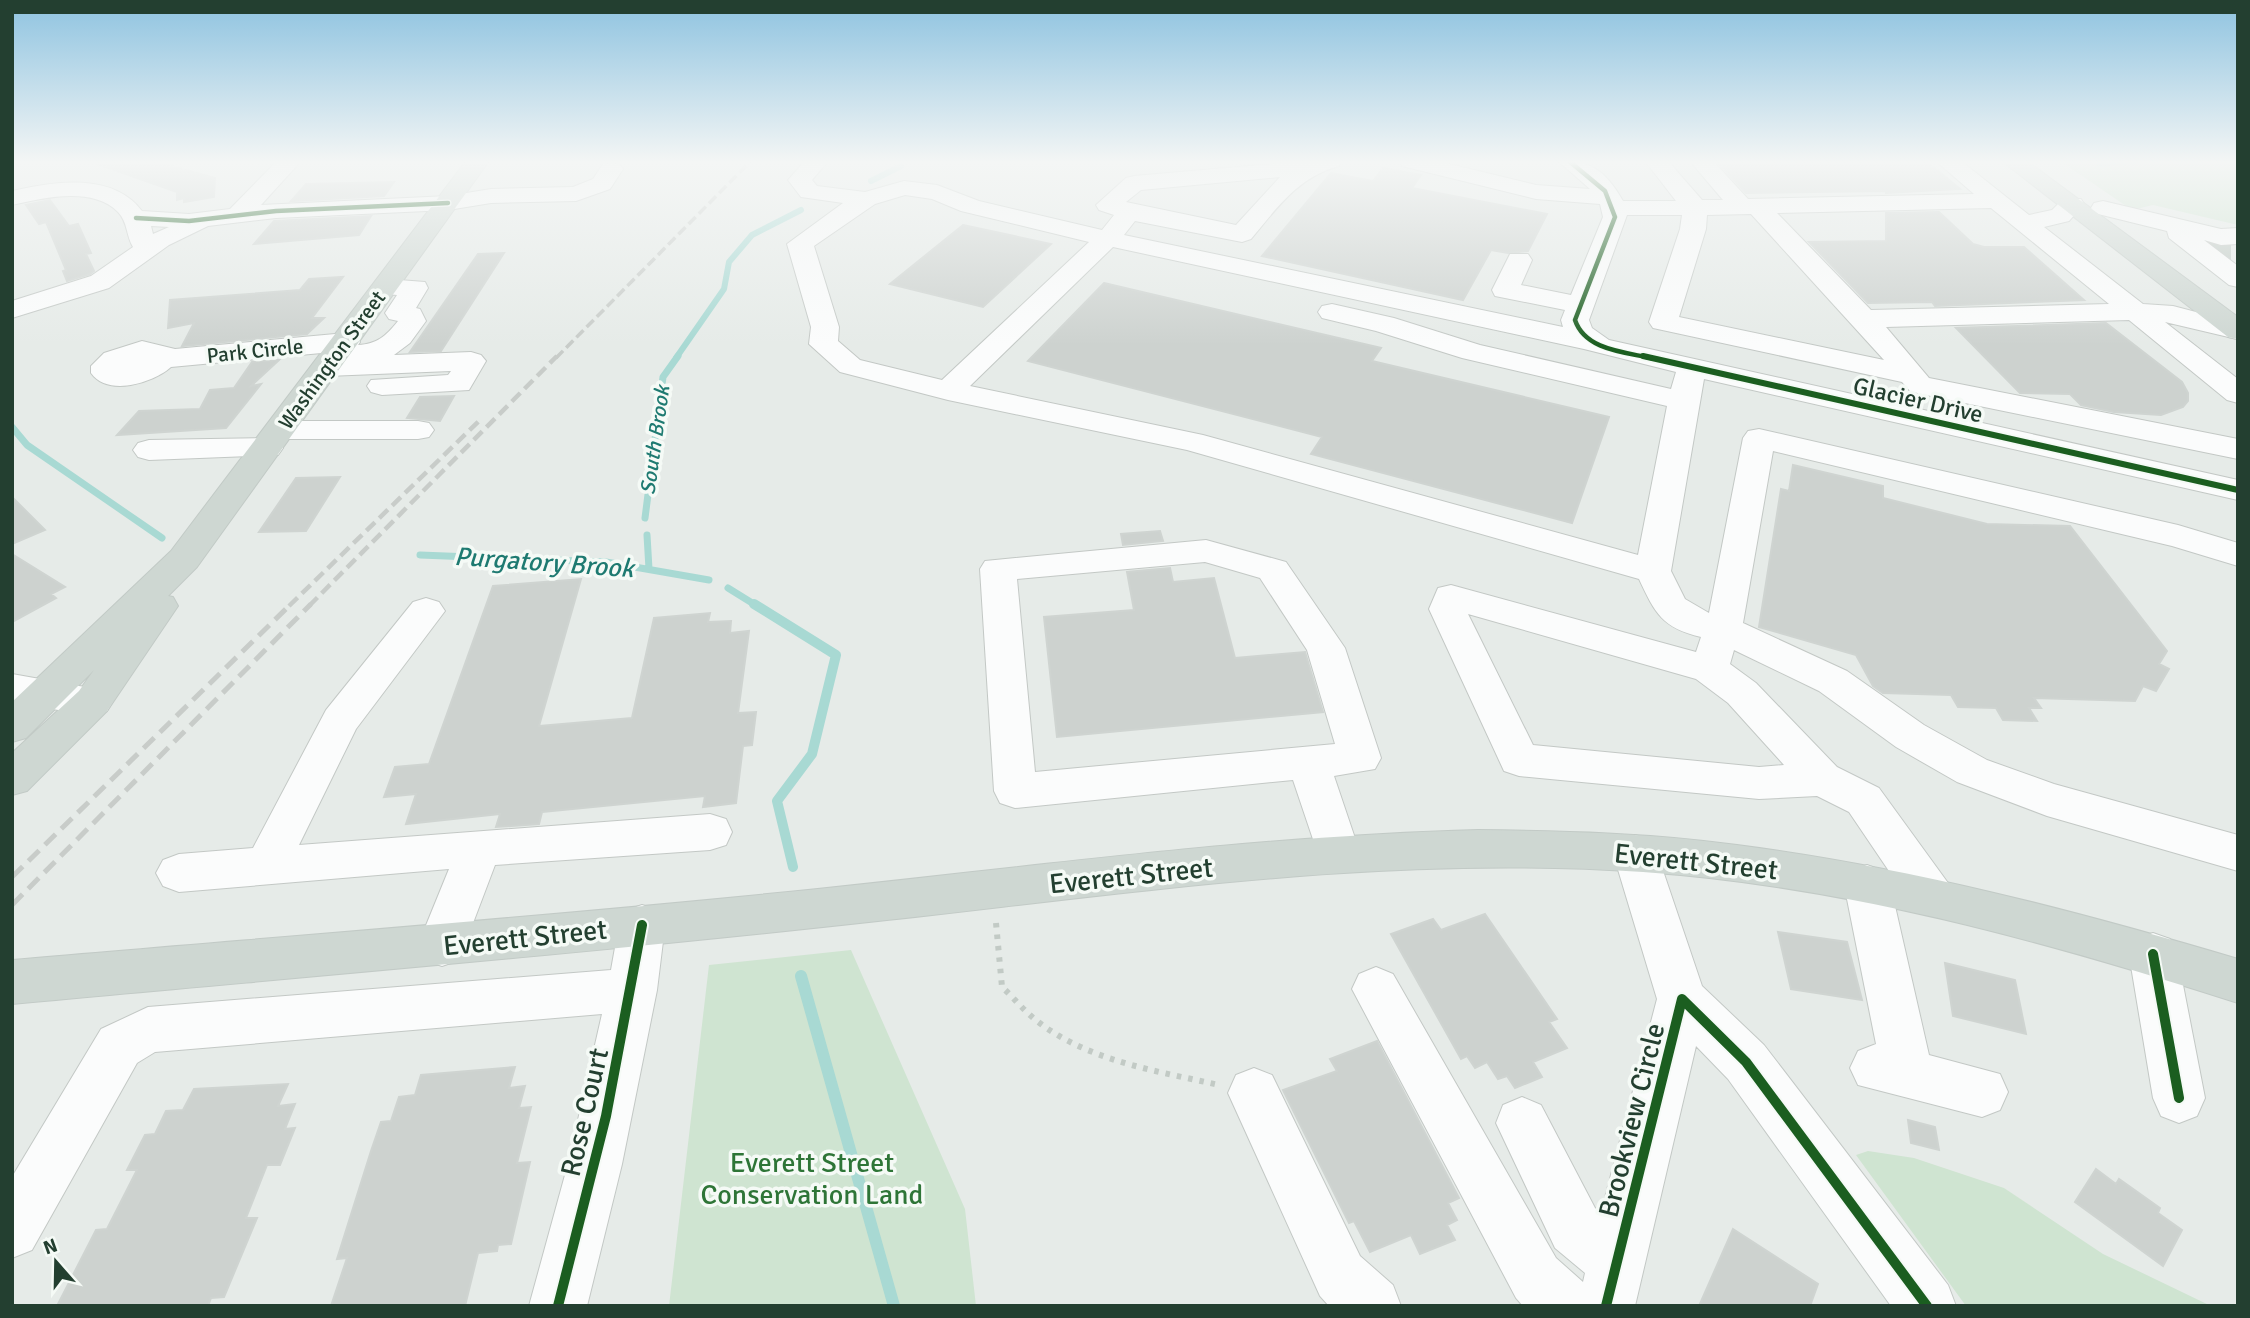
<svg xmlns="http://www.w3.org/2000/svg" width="2250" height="1318" font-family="Signika,sans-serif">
<rect width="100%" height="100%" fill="#e6ebe8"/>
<path fill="#cfe4d1" d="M2060,161H2238V225L2153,205L2132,210Z
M851,950L965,1209L976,1306H669L709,965Z
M1868,1151L1914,1158L2004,1188L2103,1254L2211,1306H1966L1856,1155Z"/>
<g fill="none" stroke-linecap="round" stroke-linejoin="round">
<path stroke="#a8d9d3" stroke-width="6" d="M2099,164L2136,161
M871,181L901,166
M676,358L724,289L729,262L752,235L801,210"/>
<path stroke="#a8d9d3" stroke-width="7" d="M12,427L27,445L162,538
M645,518L663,377L678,356
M647,535L649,569
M420,555L606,562L709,580
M728,588L757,606"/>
<path stroke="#a8d9d3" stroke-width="10" d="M754,604L836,655L812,754L777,801L793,867"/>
<path stroke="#a8d9d3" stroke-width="12" d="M801,976L894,1306"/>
</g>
<path fill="#cdd2cf" stroke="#cfd4d1" stroke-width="2" d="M98,161H153L215,178L214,197L184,202V198L177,200V192L97,164Z
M1716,161H1926L1960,189L1886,193V191L1746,193Z
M1383,168L1421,175L1412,188L1547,214L1528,251L1508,253L1491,250L1463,300L1262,256L1331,173L1373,181Z
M394,182L384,196L291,201L306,184Z
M50,200L69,226L78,224L91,253L86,254L94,271L90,274L67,281L63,271L66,270L46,222L39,224L26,205Z
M1939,212L1973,244L1984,247H2024L2084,300L1935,306L1932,302L1868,303L1809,242L1886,241V213Z
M371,216L359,235L254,244L274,221Z
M963,225L1051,244L983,307L890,284Z
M504,253L441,351L410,352L478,254Z
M343,277L312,318H324L307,334L182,346L194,323L168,328L170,300L300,290L309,279Z
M1104,283L1381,348L1372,361L1609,417L1572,523L1311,454L1322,437L1028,361Z
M2106,323L2182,382L2188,393V401L2183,407L2161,415L2114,412L2081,405L2070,394L2020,393L1956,328Z
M279,360L251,386L261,384L226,428L117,435L139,411L200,409L210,390L234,388L252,362Z
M454,396L440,421L407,418L420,397Z
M1793,465L1883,486V498L1987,524L2070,526L2167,651L2159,664L2169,669L2156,691L2143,686L2135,701L2034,698L2041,708H2029L2037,721L2003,720L1996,708L1958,707L1951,695L1883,693L1873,686L1856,655L1759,627L1781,489L1789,491Z
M340,477L306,531L259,532L296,478Z
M12,497L45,530L12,544Z
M1160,531L1163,541L1123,545L1121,534Z
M12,554L65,587L51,594L56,598L12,622Z
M1170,568L1173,582L1214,578L1235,658L1305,652L1323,712L1057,737L1044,617L1134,610L1127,572Z
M581,579L539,726L632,718L654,618L710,613L708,622L731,621L730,633L749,631L738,713L756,712L752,745L743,746L736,803L703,807L705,796L542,812L539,824L496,827L500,814L406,824L416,794L384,797L395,767L429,764L493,586Z
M1485,914L1557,1019L1549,1022L1567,1048L1533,1062L1542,1077L1515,1088L1507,1076L1498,1079L1487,1062L1475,1068L1467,1056L1461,1059L1391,934L1433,919L1441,930Z
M1778,932L1847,942L1862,1000L1791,989Z
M1945,963L2015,980L2026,1034L1953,1016Z
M1377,1041L1459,1198L1448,1203L1457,1220L1447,1225L1455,1240L1420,1254L1411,1235L1370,1252L1354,1221L1349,1223L1283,1090L1337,1071L1330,1059Z
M515,1067L509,1088L525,1086L519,1108L531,1107L517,1163L530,1162L511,1244L498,1245L497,1251L478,1253L465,1306H331L347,1258L337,1259L371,1151L381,1122L391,1121L399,1097L415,1095L421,1075Z
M288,1084L278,1106L295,1104L285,1129L295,1128L280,1165H267L246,1218H257L224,1297L211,1298L208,1306H57L96,1230L107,1229L137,1170H127L145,1135L155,1134L166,1111L183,1110L194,1089Z
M1908,1120L1935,1127L1939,1150L1911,1143Z
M2096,1169L2116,1184L2119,1179L2160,1208L2158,1213L2182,1230L2163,1266L2075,1202Z
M1733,1229L1818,1284L1810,1306H1699Z"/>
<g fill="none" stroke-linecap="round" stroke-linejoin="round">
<path stroke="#bfc9c3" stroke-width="26" stroke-dasharray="26 13" stroke-linecap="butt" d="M2209,251H2231"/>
<g stroke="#c3c8c5" stroke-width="2">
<path id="minor" d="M277,161H301L261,205L448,196L491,189L573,187L593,179L603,164H619L623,169L610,189L576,201L491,203L448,210L276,218L208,226L169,245L109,288L12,318V301L91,276L133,247C126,236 128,222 118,212C92,186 44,198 12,205V191C54,181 113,172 142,211L189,214L230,209ZM151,226L169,227L153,234Z
M805,161H828L812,180L817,186L865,192L904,181L937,185L979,201L1102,230L1114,215L1099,210L1096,205L1126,178L1134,176L1306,161H1342L1339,166C1298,177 1277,208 1251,239L1242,242L1135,221L1124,235L1563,327L1561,320L1565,310L1495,296L1492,290L1510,254H1528L1532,260L1521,285L1571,295L1603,217L1600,204L1536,199L1402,166L1399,161H1437L1536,185L1590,189L1558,161C1591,160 1606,171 1623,201H1676L1645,161H1668L1702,200H1723L1690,161H1713L1748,199L1974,194L1936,161H1961L2029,215L2052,210L2063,199H2081L2084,204L2069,221L2044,227L2143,304L2173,306L2238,323L2237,339L2165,322L2238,379V403L2227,400L2129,320L1886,327L1929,378L2238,439V459L1921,394L1910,391L1902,382L1653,328L1649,322L1680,229L1682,215H1627L1589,320L1592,328L1609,340L2238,480V500L1704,379L1671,571L1685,599L1709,613L1743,438L1748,431L1759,429L2178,525L2238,543V566L2172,546L1773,451L1743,623L1847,671L1924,725L1987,760L2054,784L2238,835V871L2047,816L1957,782L1896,747L1819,691L1734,650L1730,664L1756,683L1837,767L1879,788L1948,883L1955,897L1948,911L1932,916L1916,911L1849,812L1817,796L1759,799L1519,776L1504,771L1429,609L1438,588L1451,585L1696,652L1701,637C1662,628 1655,613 1639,579L1187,450L948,400L840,372L809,344L811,327L787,244L843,203L801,197L788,180ZM1280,177L1236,225L1126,202L1141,190ZM905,195L932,199L961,211L1089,242L942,380L860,360L838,341L839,327L814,246L875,204ZM1991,208L2109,304L1871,310L1777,213ZM1751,214L1884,360L1679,317L1706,229L1707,215ZM1113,247L1584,349L1676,372L1671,389L1480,345L1394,318L1332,304L1322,306L1318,312L1322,318L1376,331L1462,358L1667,406L1638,555L1203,435L970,386ZM1468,614L1696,679L1728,703L1784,765L1759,767L1533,745Z
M2103,201L2221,229L2238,228V244L2221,245L2204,240L2238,266V287L2229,285L2169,238L2167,231L2094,213L2091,208L2094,203Z
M386,279L425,282L428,288L416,308L420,309L426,321L410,343L394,355L471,352L481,355L486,361L469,390L382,395L371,392L367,386L371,380L448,375L451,371L327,376L317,373L312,367L317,361L343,358V351L171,367C153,383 108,397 91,373V366L104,353L142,341L175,349L346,333L356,336L360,342L358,345C377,344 386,336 398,321L389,319L385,313L397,295L376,293L373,287L376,281Z
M280,421H418L429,423L434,430L429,437L418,439H280L269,437L264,430L269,423Z
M267,438L278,441L283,448L278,455L149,460L138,457L133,450L138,443L149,440Z
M1206,540L1286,562L1345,648L1381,758L1375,769L1334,776L1360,853L1354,866L1338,871L1322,866L1293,780L1015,808L1000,803L994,791L980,569L985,561ZM1205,562L1260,578L1307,650L1335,744L1035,772L1017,579Z
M426,598L439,602L445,611L356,729L299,845L710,814L726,819L732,832L726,845L710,850L495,865L459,960L442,966L425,960L418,945L449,869L179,892L163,886L156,873L163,860L179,854L253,848L326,710L413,602Z
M12,674L107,691L113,701L107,711L93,716L12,702Z
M1635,835L1651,840L1657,853L1702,986L1764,1045L1948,1285L1956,1306H1891L1728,1079L1696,1046L1635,1306H1523L1516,1298L1352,989L1359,974L1376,967L1393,974L1556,1258L1583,1282L1585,1273L1555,1248L1496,1123L1503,1105L1522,1097L1541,1105L1595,1208L1601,1213L1657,999L1613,853L1619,840Z
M1867,865L1883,871L1890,884L1929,1055L2000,1074L2008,1092L2000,1110L1982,1117L1858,1085L1850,1068L1858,1051L1876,1044L1844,884L1851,871Z
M642,905L659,911L665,925L657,990L622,1164L587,1306H529L568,1164L602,1014L155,1052L137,1063L32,1250L12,1258V1177L101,1029L148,1007L611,970L619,925L625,911Z
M2153,933L2170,939L2177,954L2205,1098L2197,1116L2179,1123L2161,1116L2153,1098L2129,954L2136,939Z
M1254,1068L1272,1075L1360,1256L1393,1285L1401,1306H1329L1320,1296L1228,1093L1236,1075Z"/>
</g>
<g stroke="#c2cac6" stroke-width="2">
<path id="major" d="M466,161H489L197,567L168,596L173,597L178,606L107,711L27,791L12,795V753L79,691L94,670L26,738L12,742V702L171,551Z
M2002,161H2027L2238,317V339L2228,337Z
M1478,830C1565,831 1651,833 1737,845C1908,867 2073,910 2238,959V1003C2045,941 1846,886 1643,872C1386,854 1133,893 878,921C590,953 301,977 12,1004V960C278,937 543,917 808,890C1031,867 1253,836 1478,830Z"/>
</g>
<path stroke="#c2cac5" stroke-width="6" stroke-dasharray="4.5 7" stroke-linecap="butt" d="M996,923L1002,987C1014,998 1024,1011 1037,1021C1088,1061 1157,1071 1219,1085"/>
<use href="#minor" fill="#fbfcfc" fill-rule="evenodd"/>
<use href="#major" fill="#ced7d2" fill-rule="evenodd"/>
<path stroke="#c8ccc9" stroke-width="3.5" stroke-dasharray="10 4.5" stroke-linecap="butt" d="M556,358L751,161"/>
<path stroke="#c8ccc9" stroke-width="4.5" stroke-dasharray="12 6" stroke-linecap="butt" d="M289,606L480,420
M309,606L557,356"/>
<path stroke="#c8ccc9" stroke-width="5" stroke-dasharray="15 8" stroke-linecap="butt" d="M12,877L291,604
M12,905L311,604"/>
<g stroke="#f5faf6" stroke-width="7">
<path id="cycleway-far2" d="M1569,161L1605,191L1615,217L1575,320C1585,350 1624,352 1651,358
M136,218L189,221L276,211L448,203"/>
</g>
<g stroke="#f5faf6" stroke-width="10">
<path id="cycleway-far1" d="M1643,356L2238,490"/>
</g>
<g stroke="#f5faf6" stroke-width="14">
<path id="cycleway" d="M2153,954L2179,1098
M558,1306L606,1116L642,925
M1606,1306L1682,999L1746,1062L1927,1306"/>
</g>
<use href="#cycleway-far2" stroke="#1b5e20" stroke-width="4.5"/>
<use href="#cycleway-far1" stroke="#1b5e20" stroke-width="6"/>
<use href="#cycleway" stroke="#1b5e20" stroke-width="10"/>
</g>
<linearGradient id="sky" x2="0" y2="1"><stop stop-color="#8ec3e0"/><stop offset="0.47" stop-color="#f4f6f5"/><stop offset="1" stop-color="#f4f6f5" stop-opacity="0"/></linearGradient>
<rect width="2250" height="345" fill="url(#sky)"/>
<g text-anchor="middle" stroke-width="7" stroke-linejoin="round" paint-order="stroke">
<g font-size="21" fill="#233f30" stroke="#f5faf6">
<text transform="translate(255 351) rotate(-6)" y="7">Park Circle</text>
<text transform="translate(332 360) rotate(-54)" y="7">Washington Street</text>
</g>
<g font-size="21" font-style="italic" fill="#1e7a71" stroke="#f5faf6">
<text transform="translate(655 440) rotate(-82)" y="7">South Brook</text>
</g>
<g font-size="24" fill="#233f30" stroke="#f5faf6">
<text transform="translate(1918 400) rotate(13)" y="8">Glacier Drive</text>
</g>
<g font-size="26" font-style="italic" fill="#1e7a71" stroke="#f5faf6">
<text transform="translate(544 562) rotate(4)" y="9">Purgatory Brook</text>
</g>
<g font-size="28" fill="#233f30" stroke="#f5faf6">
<text transform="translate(1696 861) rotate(6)" y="10">Everett Street</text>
<text transform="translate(1131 875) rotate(-6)" y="10">Everett Street</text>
<text transform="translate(525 937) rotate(-6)" y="10">Everett Street</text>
<text transform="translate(584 1112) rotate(-77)" y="10">Rose Court</text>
<text transform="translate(1631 1120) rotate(-76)" y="10">Brookview Circle</text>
</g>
<g font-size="28" fill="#2e7537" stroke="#f5faf6">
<text x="812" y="1172">Everett Street<tspan x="812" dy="32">Conservation Land</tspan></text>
</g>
</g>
<rect width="2250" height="1318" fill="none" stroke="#233f30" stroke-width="28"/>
<g transform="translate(56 1262) rotate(340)" stroke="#f5faf6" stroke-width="5" paint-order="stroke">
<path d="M0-5L12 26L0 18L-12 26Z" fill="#233f30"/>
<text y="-10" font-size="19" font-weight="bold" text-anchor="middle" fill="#233f30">N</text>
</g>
</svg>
